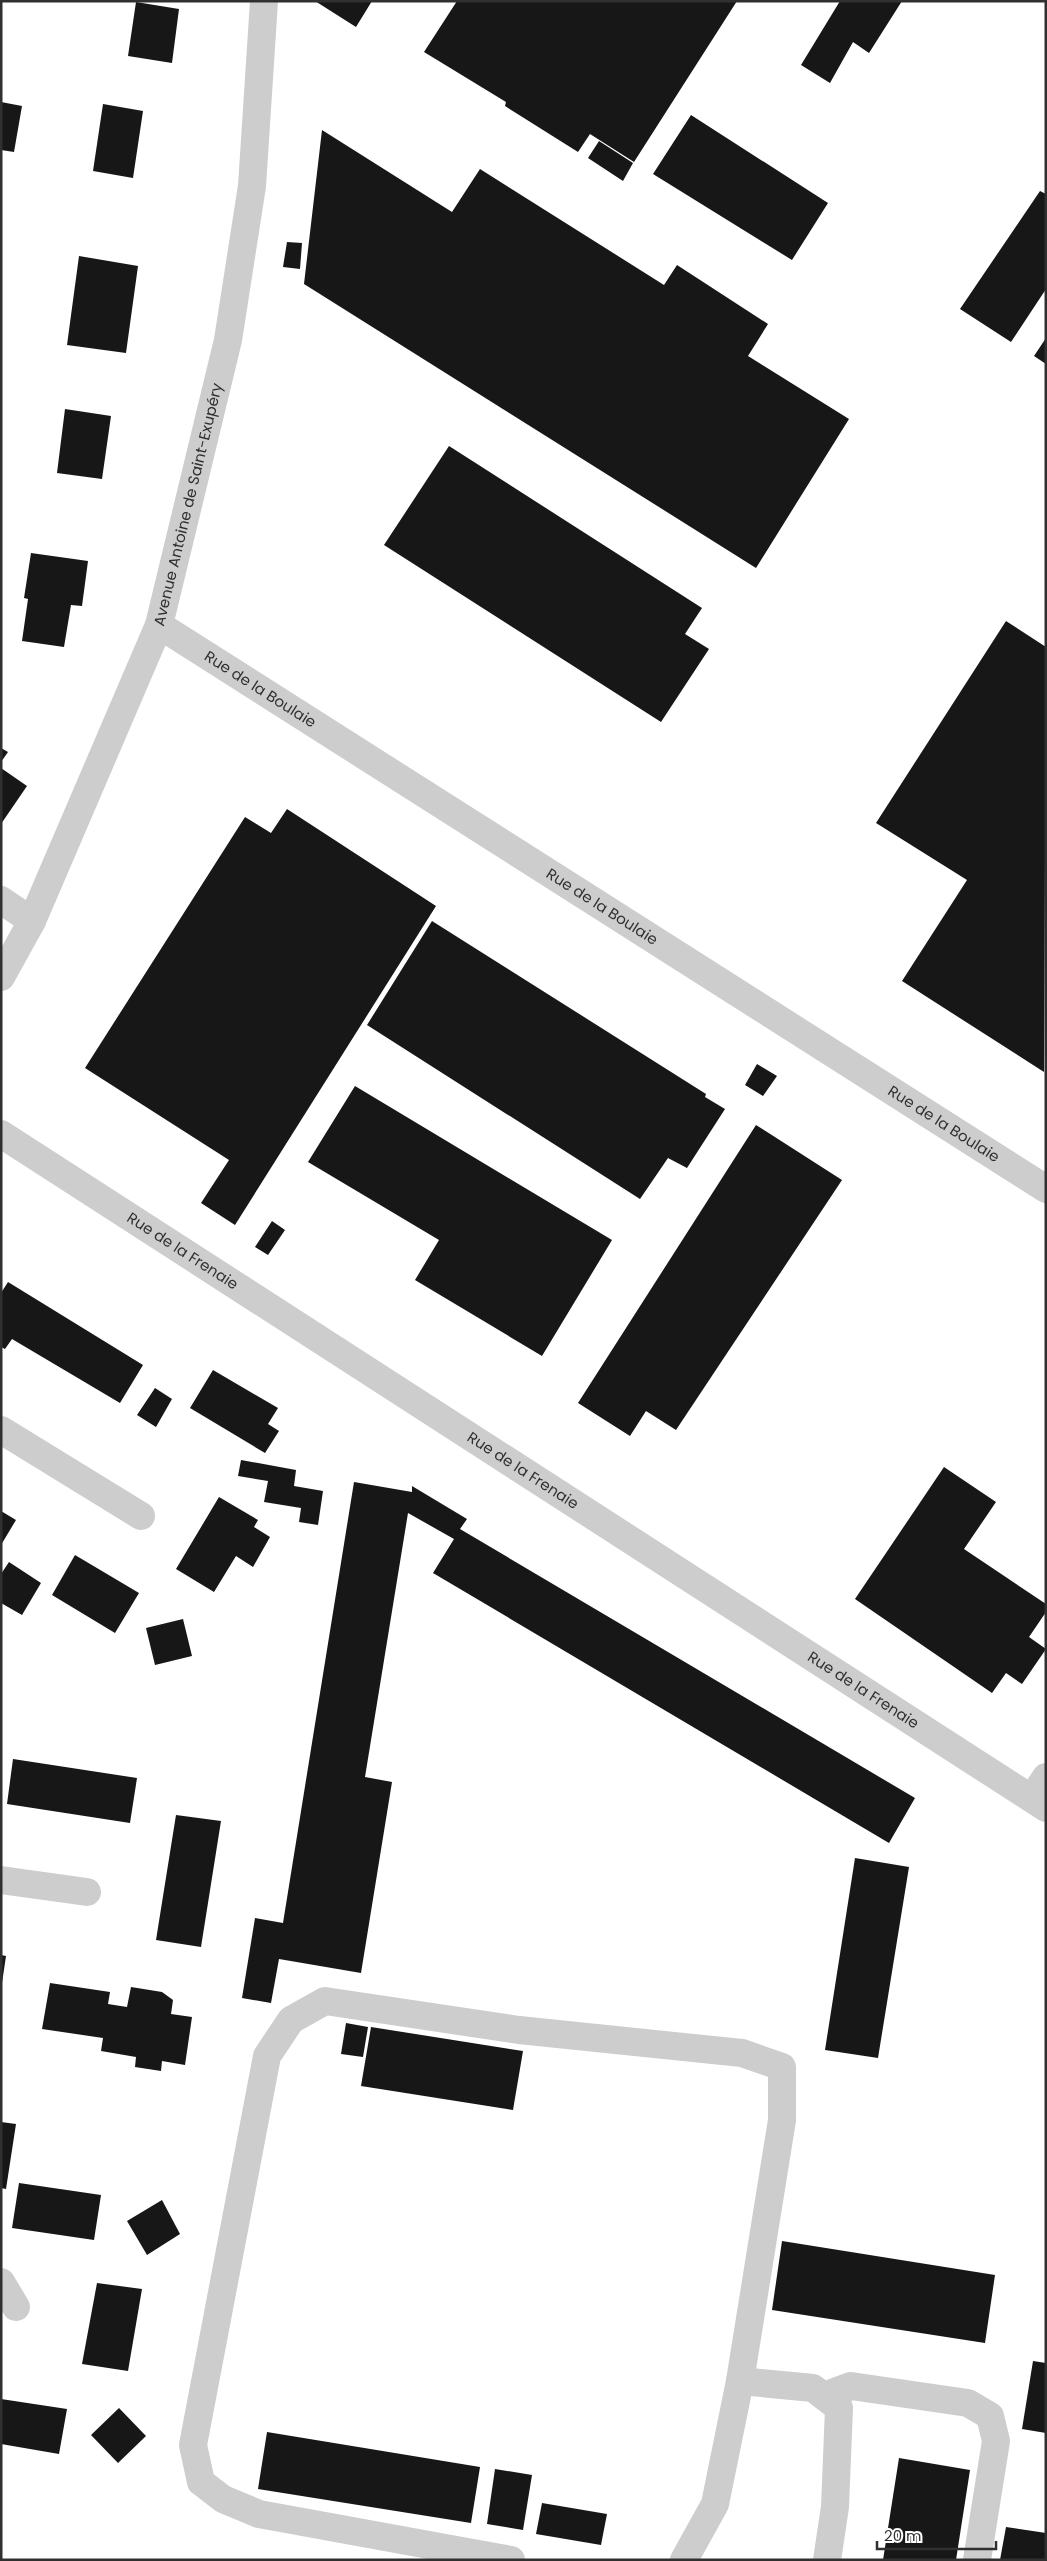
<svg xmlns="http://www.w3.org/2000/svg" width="1047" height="2561" font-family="Poppins,sans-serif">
<rect width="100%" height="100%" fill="#fff"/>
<path fill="#171717" d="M315,1H372L356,27Z
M457,1H737L634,162L590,134L578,152L505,106L506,102L424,52Z
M840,1H902L869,53L853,42L830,83L801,65Z
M136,2L179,9L172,63L128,56Z
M1,102L22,106L14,152L1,150Z
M103,104L143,111L133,178L93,171Z
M691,115L828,203L792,260L653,174Z
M322,130L452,212L480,169L664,285L677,265L768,324L748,356L849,419L756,568L304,284Z
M599,141L633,163L623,181L588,158Z
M1040,191L1046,194V289L1011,342L960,309Z
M287,242L302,243L300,269L283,267Z
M79,256L138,266L126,353L67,345Z
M1046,338V364L1034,356Z
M65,409L111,416L102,479L57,473Z
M449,446L702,608L685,634L709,649L661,722L384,545Z
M31,553L88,561L82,606L71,605L64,647L22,641L28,599L24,598Z
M1006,621L1046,647L1044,1072L902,981L967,880L876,823Z
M1,748L8,752L1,762Z
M1,768L27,786L1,824Z
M287,809L436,906L235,1225L201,1203L229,1160L85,1068L245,817L271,833Z
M432,921L706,1094L705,1097L725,1109L687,1168L668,1158L640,1199L367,1025Z
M757,1064L777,1076L763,1096L745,1085Z
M355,1086L612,1240L542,1356L415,1280L439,1240L308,1162Z
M756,1125L842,1180L676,1430L646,1411L630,1436L578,1403Z
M272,1221L285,1230L268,1255L255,1247Z
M8,1282L143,1365L120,1403L12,1339L5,1349L1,1347V1293Z
M213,1370L278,1408L268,1424L279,1431L265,1453L190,1408Z
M155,1388L172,1399L156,1427L137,1415Z
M241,1460L296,1470L294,1486L323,1491L318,1525L299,1522L301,1508L264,1502L268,1481L238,1476Z
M944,1467L996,1502L964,1549L1046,1604V1612L1029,1637L1046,1649L1022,1684L1006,1673L992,1693L855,1599Z
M354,1482L412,1492V1486L467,1519L460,1529L915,1798L889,1843L433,1573L454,1539L408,1513L365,1777L392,1782L361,1973L279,1959L271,2003L242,1998L255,1918L283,1923Z
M219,1497L258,1520L254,1527L270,1537L253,1567L236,1556L214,1592L176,1569Z
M1,1511L16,1520L1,1545Z
M75,1555L139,1593L115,1633L52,1595Z
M9,1562L41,1583L22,1615L1,1603V1574Z
M183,1619L192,1656L155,1665L146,1628Z
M13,1759L137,1778L130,1823L7,1804Z
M176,1815L221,1821L201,1947L156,1940Z
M855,1858L909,1867L878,2058L825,2050Z
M1,1955L6,1956L2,1983H1Z
M50,1983L110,1992L108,2004L127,2007L131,1987L162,1992L173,2000L171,2014L192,2017L185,2065L162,2061L161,2071L135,2067L136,2057L101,2051L103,2038L42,2029Z
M346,2023L368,2027L363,2057L341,2054Z
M371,2027L523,2051L513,2110L361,2086Z
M1,2122L16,2124L6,2189L1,2188Z
M19,2183L101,2195L94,2240L12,2228Z
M162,2200L180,2234L147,2255L127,2221Z
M782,2241L995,2275L985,2343L772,2310Z
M97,2283L142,2289L128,2371L82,2364Z
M1033,2361L1046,2363V2433L1022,2429Z
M1,2399L67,2409L59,2454L1,2444Z
M119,2408L146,2436L118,2463L91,2435Z
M267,2432L480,2467L471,2523L258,2489Z
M899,2458L970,2470L956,2560H883Z
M495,2469L532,2475L523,2530L487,2524Z
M542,2503L607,2514L601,2545L536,2534Z
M1006,2527L1046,2533V2560H1000Z"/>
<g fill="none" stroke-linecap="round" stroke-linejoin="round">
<g stroke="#cdcdcd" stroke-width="28">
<path id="s1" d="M159,625L1046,1189"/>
<path d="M1,900L32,921"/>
<path id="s2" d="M1,977L32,921L159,625L228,340L252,186L264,1"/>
<path id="s3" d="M1,1134L1046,1808"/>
<path d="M1,1430L141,1516"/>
<path d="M1032,1798L1046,1777"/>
<path d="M1,1880L87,1892"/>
<path d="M1,2282L16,2307"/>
<path d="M740,2381L813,2388L839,2408L835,2507L827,2560"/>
<path d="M824,2396L851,2386L968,2403L990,2416L996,2441L977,2560"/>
<path d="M511,2560L259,2514L223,2499L201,2482L193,2445L267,2056L291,2020L325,2001L519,2030L742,2053L782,2067V2120L740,2381L715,2504L684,2560"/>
</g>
</g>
<g text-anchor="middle" stroke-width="5" stroke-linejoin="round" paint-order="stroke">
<g font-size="15" fill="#303030" stroke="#fff">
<text dy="5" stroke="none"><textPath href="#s2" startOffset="510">Avenue Antoine de Saint-Exupéry</textPath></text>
<text dy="5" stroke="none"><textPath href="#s1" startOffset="120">Rue de la Boulaie</textPath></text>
<text dy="5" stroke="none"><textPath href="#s1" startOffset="525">Rue de la Boulaie</textPath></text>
<text dy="5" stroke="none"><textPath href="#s1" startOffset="930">Rue de la Boulaie</textPath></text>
<text dy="5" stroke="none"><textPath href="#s3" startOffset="216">Rue de la Frenaie</textPath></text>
<text dy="5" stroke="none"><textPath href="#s3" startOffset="621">Rue de la Frenaie</textPath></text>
<text dy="5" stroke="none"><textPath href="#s3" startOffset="1026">Rue de la Frenaie</textPath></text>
</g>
</g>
<rect width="1047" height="2561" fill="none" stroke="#303030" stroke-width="5"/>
<path d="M877 2541v8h119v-8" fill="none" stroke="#303030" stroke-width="2.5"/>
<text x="884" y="2541" font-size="15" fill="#303030" stroke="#ffffff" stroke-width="4" paint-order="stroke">20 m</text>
</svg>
